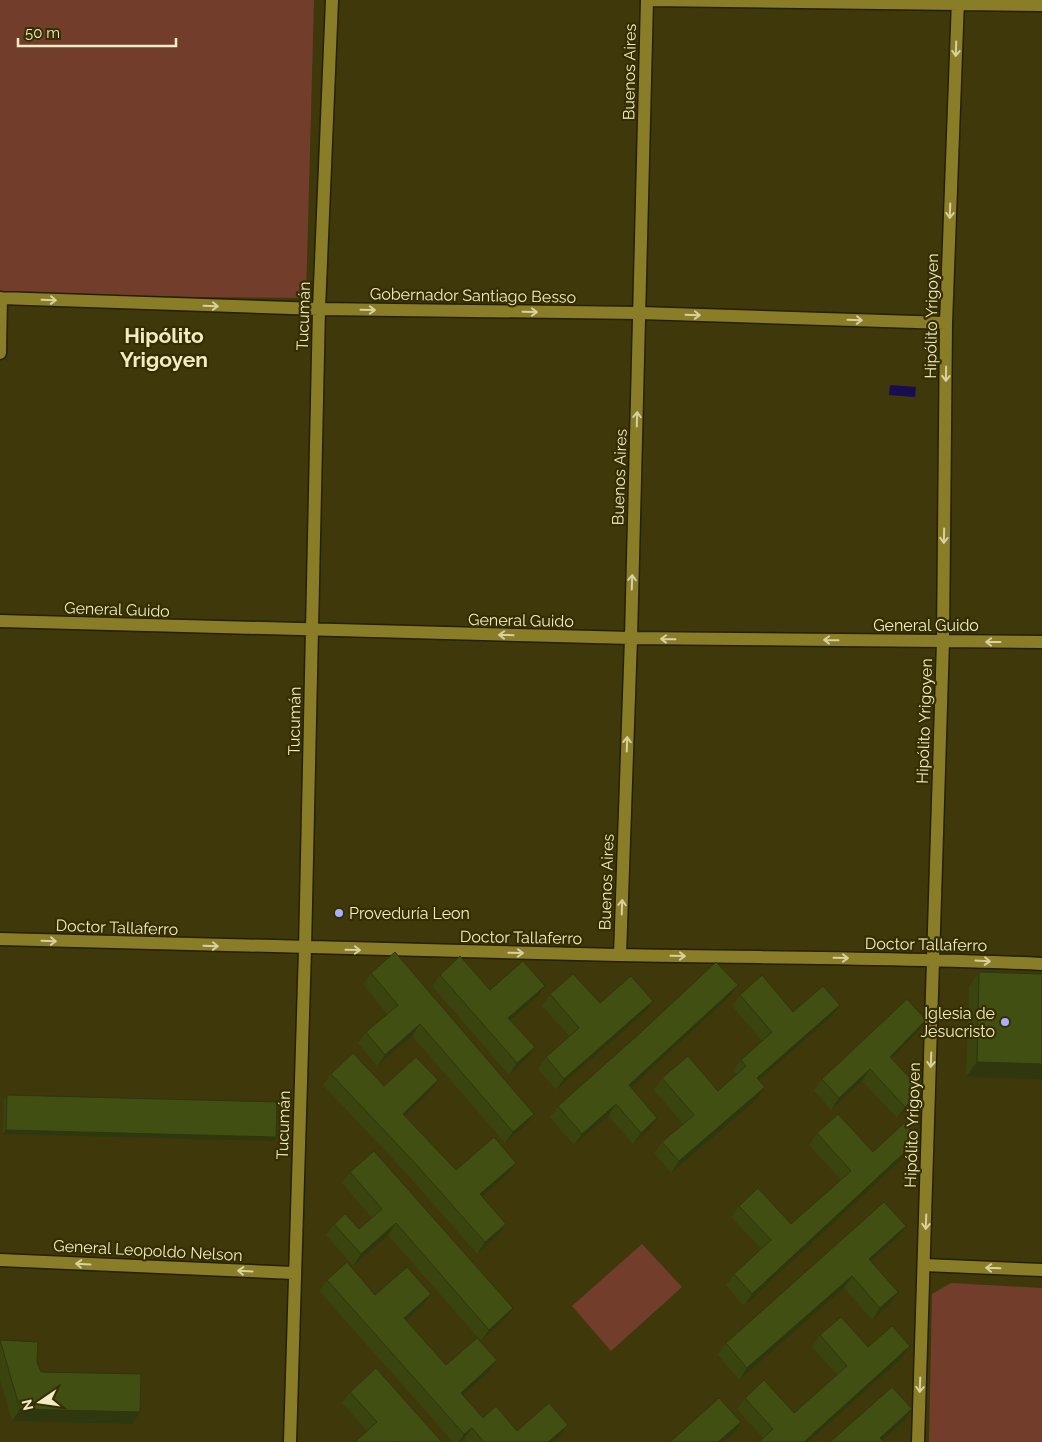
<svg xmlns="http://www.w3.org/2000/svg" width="1042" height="1442" font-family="Raleway,sans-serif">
<rect width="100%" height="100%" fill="#3f380b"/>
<path fill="#723e2b" d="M0,0H314L306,298L0,295Z
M642,1244L682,1287L611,1351L572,1306Z
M951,1283L1042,1288V1442H929L932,1294Z"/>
<path fill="#190d52" d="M890,385L916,387L915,397L889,395Z"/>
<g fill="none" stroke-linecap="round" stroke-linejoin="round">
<g stroke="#242006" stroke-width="15">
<path id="street" d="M652,0L1042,5
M0,298L319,309L640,313L946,323
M0,353L1,298
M0,621L631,638L1042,642
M0,939C206,946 412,951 618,955C759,958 901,957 1042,964
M620,955L631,638L647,0
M0,1260L294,1273
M924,1265L1042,1270
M290,1442L305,949L319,309L332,0
M918,1442L943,641L946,323L958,0"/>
</g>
<use href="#street" stroke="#8a7d28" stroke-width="12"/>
</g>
<path fill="#39440f" d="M979,972L1042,974L966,1077L969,987Z
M371,973L534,1114L526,1125L505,1143L412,1036L377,1066L358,1043L366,1032L387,1014L363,984Z
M440,975L490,990L537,997L511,1020L535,1047L527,1059L509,1075L432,986Z
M550,994L600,1003L645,1012L556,1090L538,1069L546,1057L569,1036L542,1006Z
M740,995L793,1012L832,1016L759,1080L757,1099L671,1173L654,1153L662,1142L683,1124L654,1090L662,1078L718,1091L736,1075L733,1071L741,1060L762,1041L732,1006Z
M730,996L631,1088L657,1118L649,1130L633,1144L608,1116L574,1145L550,1117L558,1106Z
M918,1031L891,1058L922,1091L914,1102L897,1118L862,1081L831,1110L814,1091L822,1079Z
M331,1074L384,1086L438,1080L430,1092L405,1116L456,1170L516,1163L508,1174L482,1196L506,1224L498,1235L477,1254L406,1173L323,1085Z
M7,1095L273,1141L3,1134L4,1099Z
M817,1133L873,1152L911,1151L744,1306L726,1285L734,1274L761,1249L731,1217L739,1206L791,1224L841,1180L809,1145Z
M350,1172L513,1308L505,1319L481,1341L388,1235L353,1266L326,1235L334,1224L359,1229L372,1218L342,1183Z
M898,1237L871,1261L898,1292L890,1304L872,1320L844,1288L739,1380L718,1355L726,1343Z
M327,1280L375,1295L423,1305L406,1321L446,1365L489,1372L463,1395L483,1418L517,1431L560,1436L553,1442H466L464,1439L460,1442H453L319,1291Z
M820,1335L868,1347L902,1358L808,1442H759L763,1438L737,1409L745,1398L794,1413L837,1375L812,1347Z
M0,1340L37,1362L41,1372L140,1412L132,1424L12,1421L0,1379Z
M350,1392L442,1442H355L367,1431L342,1403Z"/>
<path fill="#2e370d" d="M738,985L730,996L621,1097L629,1085Z
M545,986L537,997L500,1029L508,1018Z
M653,1001L645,1012L556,1090L564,1079Z
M840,1005L832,1016L749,1089L757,1078Z
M926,1020L918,1031L882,1068L890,1057Z
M420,1024L412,1036L377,1066L385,1055Z
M535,1047L527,1059L509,1075L517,1063Z
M977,1062L1042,1064V1079L966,1077Z
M870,1069L862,1081L831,1110L839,1098Z
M438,1080L430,1092L395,1125L403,1114Z
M765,1087L757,1099L671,1173L679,1161Z
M922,1091L914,1102L897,1118L905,1107Z
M616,1104L608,1116L574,1145L582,1134Z
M534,1114L526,1125L505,1143L513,1132Z
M657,1118L649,1130L633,1144L641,1133Z
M6,1130L276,1137L273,1141L3,1134Z
M919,1139L911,1151L744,1306L752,1294Z
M516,1163L508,1174L472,1205L480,1194Z
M396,1223L388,1235L353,1266L361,1254Z
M506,1224L498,1235L477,1254L485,1242Z
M906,1226L898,1237L861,1270L869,1259Z
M852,1276L844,1288L739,1380L747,1368Z
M898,1292L890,1304L872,1320L880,1308Z
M431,1294L423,1305L396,1330L404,1318Z
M513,1308L505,1319L481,1341L489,1330Z
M910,1346L902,1358L808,1442H804Z
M497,1360L489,1372L453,1404L461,1393Z
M20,1409L140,1412L132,1424L12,1421Z
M912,1409L904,1421L880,1442V1438Z
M741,1422L733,1434L723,1442H718Z
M568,1425L560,1436L553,1442H548Z
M472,1428L464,1439L460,1442H459L464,1434Z"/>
<path fill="#424f12" stroke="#2e370d" d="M395,952L534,1114L513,1132L420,1024L385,1055L366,1032L398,1005L371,973Z
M460,956L490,990L523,961L545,986L508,1018L535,1047L517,1063L440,975Z
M716,962L738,985L629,1085L657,1118L641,1133L616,1104L582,1134L558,1106L639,1034Z
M979,972L1042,974V1064L977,1062Z
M573,974L600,1003L631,976L653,1001L564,1079L546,1057L579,1028L550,994Z
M762,975L793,1012L823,986L840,1005L757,1078L765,1087L679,1161L662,1142L694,1115L662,1078L688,1056L718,1091L746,1066L741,1060L772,1032L740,995Z
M907,999L926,1020L890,1057L922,1091L905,1107L870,1069L839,1098L822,1079Z
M353,1053L384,1086L416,1057L438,1080L403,1114L456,1170L494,1137L516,1163L480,1194L506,1224L485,1242L414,1162L331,1074Z
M7,1095L277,1102L276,1137L6,1130Z
M838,1114L873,1152L904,1123L919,1139L752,1294L734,1274L771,1240L739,1206L758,1188L791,1224L851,1171L817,1133Z
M374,1151L513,1308L489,1330L396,1223L361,1254L334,1224L345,1214L359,1229L382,1209L350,1172Z
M884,1202L906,1226L869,1259L898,1292L880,1308L852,1276L747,1368L726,1343Z
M347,1262L375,1295L407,1267L431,1294L404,1318L446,1365L477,1338L497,1360L461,1393L483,1418L496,1406L517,1431L549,1403L568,1425L548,1442H484L472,1428L464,1434L327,1280Z
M841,1317L868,1347L892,1326L910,1346L804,1442H759L773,1429L745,1398L764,1380L794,1413L847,1366L820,1335Z
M0,1340L38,1342L37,1362L41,1372L141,1374L140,1412L20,1409Z
M376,1368L442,1442H398V1441L397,1442H355L377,1422L350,1392Z
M892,1387L912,1409L880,1438L884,1442H830Z
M719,1398L741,1422L718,1442H670Z"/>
<defs><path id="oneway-shaft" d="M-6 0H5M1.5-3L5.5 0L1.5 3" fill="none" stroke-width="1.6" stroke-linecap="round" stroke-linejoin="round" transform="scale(1.25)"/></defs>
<g stroke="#d8d09e">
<use href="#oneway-shaft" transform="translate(956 49) rotate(92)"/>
<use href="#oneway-shaft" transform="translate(950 211) rotate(92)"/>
<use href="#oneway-shaft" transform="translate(49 300) rotate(2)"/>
<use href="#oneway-shaft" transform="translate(211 306) rotate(2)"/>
<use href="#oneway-shaft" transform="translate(368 310) rotate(1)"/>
<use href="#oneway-shaft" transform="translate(530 312) rotate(1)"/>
<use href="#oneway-shaft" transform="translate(693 315) rotate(2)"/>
<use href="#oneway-shaft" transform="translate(855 320) rotate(2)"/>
<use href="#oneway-shaft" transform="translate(946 374) rotate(91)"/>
<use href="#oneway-shaft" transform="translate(637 419) rotate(-88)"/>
<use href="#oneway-shaft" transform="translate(944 536) rotate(91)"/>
<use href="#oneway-shaft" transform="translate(632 582) rotate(-88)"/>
<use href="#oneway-shaft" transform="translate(506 635) rotate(-179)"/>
<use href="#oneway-shaft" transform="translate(668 639) rotate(-179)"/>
<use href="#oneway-shaft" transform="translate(831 640) rotate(-179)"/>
<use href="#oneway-shaft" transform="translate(993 642) rotate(-180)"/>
<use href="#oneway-shaft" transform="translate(627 744) rotate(-88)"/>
<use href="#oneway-shaft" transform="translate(622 907) rotate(-88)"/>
<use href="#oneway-shaft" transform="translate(49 941) rotate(2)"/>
<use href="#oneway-shaft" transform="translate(211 946) rotate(2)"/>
<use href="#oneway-shaft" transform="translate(353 950) rotate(1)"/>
<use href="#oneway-shaft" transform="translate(516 953) rotate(1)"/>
<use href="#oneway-shaft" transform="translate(678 956) rotate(1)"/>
<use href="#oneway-shaft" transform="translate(841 958) rotate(1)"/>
<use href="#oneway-shaft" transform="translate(983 961) rotate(3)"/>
<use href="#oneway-shaft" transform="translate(931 1060) rotate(92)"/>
<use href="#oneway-shaft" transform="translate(926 1222) rotate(92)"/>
<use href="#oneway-shaft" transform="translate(83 1264) rotate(-177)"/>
<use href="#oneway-shaft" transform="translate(993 1268) rotate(-178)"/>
<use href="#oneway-shaft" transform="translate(245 1271) rotate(-177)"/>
<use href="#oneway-shaft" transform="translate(920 1385) rotate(92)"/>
</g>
<g fill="#aab0fb" stroke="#352e00" stroke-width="2">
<circle cx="339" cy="913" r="5"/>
<circle cx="1005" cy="1022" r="5"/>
</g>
<g text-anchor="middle" stroke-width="4.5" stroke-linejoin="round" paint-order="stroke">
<g font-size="16" fill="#f2ecc5" stroke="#352e00">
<text transform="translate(629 72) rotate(-89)" y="6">Buenos Aires</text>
<text transform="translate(473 295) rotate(1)" y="6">Gobernador Santiago Besso</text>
<text transform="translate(303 316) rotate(-88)" y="6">Tucumán</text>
<text transform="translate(931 316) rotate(-89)" y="6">Hipólito Yrigoyen</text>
<text transform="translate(619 477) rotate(-88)" y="6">Buenos Aires</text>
<text transform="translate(117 609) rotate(2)" y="6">General Guido</text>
<text transform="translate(521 620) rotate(1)" y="6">General Guido</text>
<text x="926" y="631">General Guido</text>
<text transform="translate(294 721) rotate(-89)" y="6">Tucumán</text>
<text transform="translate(924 721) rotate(-88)" y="6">Hipólito Yrigoyen</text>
<text transform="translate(606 882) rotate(-88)" y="6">Buenos Aires</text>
<text transform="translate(117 927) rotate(2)" y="6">Doctor Tallaferro</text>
<text transform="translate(521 937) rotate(1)" y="6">Doctor Tallaferro</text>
<text transform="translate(926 944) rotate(1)" y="6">Doctor Tallaferro</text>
<text transform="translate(283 1125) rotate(-88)" y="6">Tucumán</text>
<text transform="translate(912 1125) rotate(-88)" y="6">Hipólito Yrigoyen</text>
<text transform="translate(148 1250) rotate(3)" y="6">General Leopoldo Nelson</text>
</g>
<g font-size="16" fill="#f2ecc5" stroke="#352e00" text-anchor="start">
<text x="349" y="919">Proveduría Leon</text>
<text x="995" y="1019" text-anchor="end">Iglesia de<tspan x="995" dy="18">Jesucristo</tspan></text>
</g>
<g font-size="21" font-weight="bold" fill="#f2ecc5" stroke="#352e00">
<text x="164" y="343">Hipólito<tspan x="164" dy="24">Yrigoyen</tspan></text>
</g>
</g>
<g transform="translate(40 1402) rotate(257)" stroke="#352e00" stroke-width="4" paint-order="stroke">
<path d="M0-4L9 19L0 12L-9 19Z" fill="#f2ecc5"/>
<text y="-8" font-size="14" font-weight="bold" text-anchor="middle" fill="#f2ecc5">N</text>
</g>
<path d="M18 38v8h158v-8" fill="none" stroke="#f2ecc5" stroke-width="2.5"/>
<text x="25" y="38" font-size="15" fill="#f2ecc5" stroke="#352e00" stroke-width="4" paint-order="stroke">50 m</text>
</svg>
